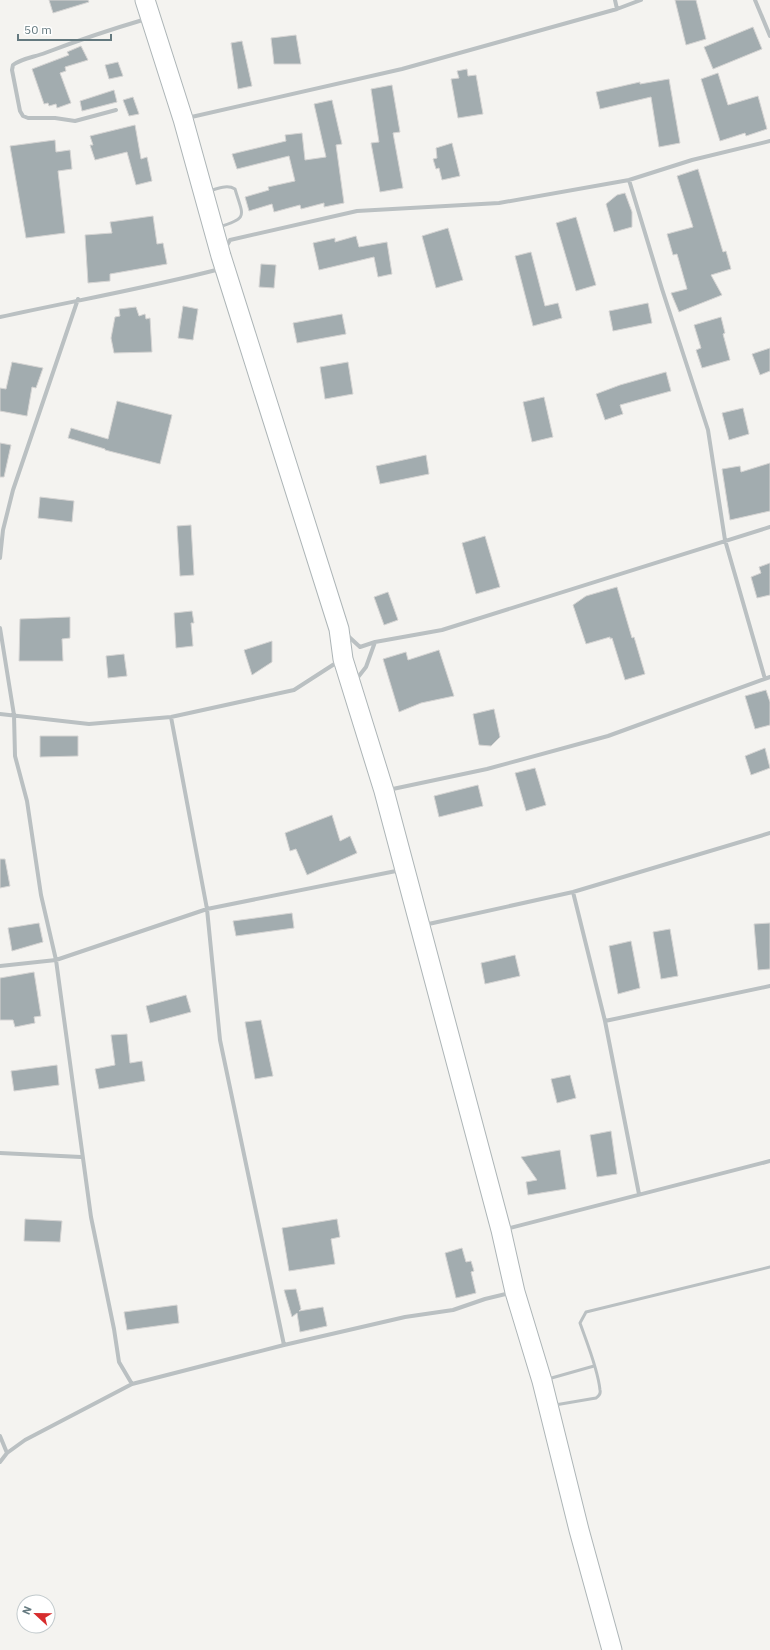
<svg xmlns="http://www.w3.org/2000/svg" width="770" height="1650" font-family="'IBM Plex Sans',sans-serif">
<rect width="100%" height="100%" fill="#f4f3f0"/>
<path fill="#a2acaf" stroke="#d5d4d3" d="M49,0H88L89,2L53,13Z
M675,0H696L706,39L686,45Z
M753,27L762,49L713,69L704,47Z
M296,35L301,64H274L271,38Z
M242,41L252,86L238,89L231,43Z
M81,46L88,60L65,67L66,71L60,73L71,103L57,108L56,104L49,106L48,103L44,104L32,69L69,55L67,52Z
M118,62L123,76L109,79L105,65Z
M467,69L468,76L476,75L483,114L458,118L451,79L459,78L457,71Z
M718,73L728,105L758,96L767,129L746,136L745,133L720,141L701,79Z
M669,79L680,143L659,147L651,97L600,109L596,92L640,82V84Z
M392,85L400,132L393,133L403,188L380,192L371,143L379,142L371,89Z
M114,90L117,102L82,111L80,101Z
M133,97L139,114L129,116L123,100Z
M332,100L342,144L336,145L344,203L324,207V203L301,209L300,205L274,212L272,204L249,211L245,197L269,190L268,187L295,181L289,156L237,169L232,154L286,141L285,135L302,133L305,160L326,157L314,104Z
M135,125L141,159L147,157L152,181L136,185L127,152L95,160L90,145H93L90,136Z
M55,140L56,152L70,150L72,169L58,171L65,233L26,238L10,146Z
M452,143L460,176L442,180L439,168L436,169L433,159L437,158L436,148Z
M698,169L723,252L726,251L731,269L711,275L722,295L679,312L671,293L687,289L677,254L673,255L667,234L693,227L677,176Z
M625,193L632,212V227L614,232L606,204L617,195Z
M153,216L157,244L163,243L167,264L110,274V281L88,283L85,235L112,233L110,222Z
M576,217L596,285L576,291L556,223Z
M448,228L463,280L436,288L422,236Z
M356,236L359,247L387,242L392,274L378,277L374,257L319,270L313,243L335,238V242Z
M531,252L545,306L558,303L562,318L533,326L515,256Z
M261,264L276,265L274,288L259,287Z
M648,303L652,323L613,331L609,311Z
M183,306L198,309L193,340L178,338Z
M136,307L139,316L145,314L146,319L150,318L152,352L114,353L111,338L115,317L120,316L119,309Z
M342,314L346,334L297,343L293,323Z
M721,317L725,333L723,334L730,360L702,368L696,350L701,348L694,325Z
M770,348V371L760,375L752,354Z
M12,362L43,368L36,388L32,387L27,416L0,411V388L6,389Z
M348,362L353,394L325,399L320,367Z
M666,372L671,391L620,405L623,414L605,420L596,394L620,385Z
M544,397L553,437L532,442L523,402Z
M117,401L172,415L160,464L105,450V449L68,438L71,428L108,439Z
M743,408L749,434L729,440L722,413Z
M0,443L11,445L4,477H0Z
M426,455L429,474L380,484L376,466Z
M770,463V511L730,520L722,469L740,466L741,472Z
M40,497L74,501L72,522L38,518Z
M191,525L194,575L180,576L177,526Z
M485,536L500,587L476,594L462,543Z
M770,563V595L757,598L751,577L761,573L759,567Z
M617,587L632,638L634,637L645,674L625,680L612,638L610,639V637L586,644L573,605L586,596Z
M388,592L398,620L384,625L374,597Z
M192,611L194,623H191L193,646L176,648L174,613Z
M70,617V638L62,639L63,661H19L20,619Z
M272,641V662L252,675L244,650Z
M439,650L454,696L421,703L399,712L383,659L406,652L408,660Z
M124,654L127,676L108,678L106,656Z
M766,690L770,702V725L755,729L745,696Z
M494,709L500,737L491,746L479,745L473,714Z
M40,736H78V756L40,757Z
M765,748L770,768L751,775L745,756Z
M535,768L546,805L526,811L515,773Z
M478,785L483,806L439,817L434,796Z
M332,815L340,841L350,836L357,853L307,875L296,849L290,851L285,833Z
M0,859H5L10,886L0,888Z
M292,913L294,928L236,936L233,921Z
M39,923L43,942L12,951L8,928Z
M770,923V969L758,970L754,924Z
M670,929L678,976L661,979L653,932Z
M631,941L640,988L618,994L609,946Z
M515,955L520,976L485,984L481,963Z
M34,972L41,1016L34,1017L35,1023L15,1027L13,1020H0V978Z
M186,995L191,1012L150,1023L146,1006Z
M261,1020L273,1076L255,1079L245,1022Z
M127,1034L130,1063L142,1061L145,1081L99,1089L95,1069L115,1065L111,1035Z
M57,1065L59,1085L14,1091L11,1071Z
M570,1075L576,1098L557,1103L551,1079Z
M611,1131L617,1174L597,1177L590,1135Z
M560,1150L566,1189L528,1195L526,1182L537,1180L521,1157Z
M25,1219L62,1221L60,1242L24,1241Z
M337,1219L340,1237L331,1239L335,1264L289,1271L282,1228Z
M462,1248L466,1262L471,1261L474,1271L471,1272L476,1293L456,1298L445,1253Z
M296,1289L301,1309L299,1311L323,1307L327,1326L300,1332L297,1313L292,1317L284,1290Z
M177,1305L179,1323L127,1330L124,1312Z"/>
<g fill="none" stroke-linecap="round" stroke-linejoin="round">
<g stroke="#adb5b7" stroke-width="21">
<path id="secondary" d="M145,0L183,119L221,256L339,629L343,659L384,791L501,1230L515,1292L542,1381L579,1530L612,1650"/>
</g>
<path stroke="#bac0c2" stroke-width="3" d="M209,191C217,189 227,184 235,189C243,216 249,218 219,227
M548,1379L594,1366
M555,1405L596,1398C599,1396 601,1394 600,1390C598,1369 587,1343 580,1323L586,1312L770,1267"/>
<path stroke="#bac0c2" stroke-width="4" d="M615,0L617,9
M755,0L770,36
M116,110L75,121L55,118H28L23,116L20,111L12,70L13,65C22,58 35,57 45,53C79,40 112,29 146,19
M187,118L402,69L617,9L641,0
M629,180L662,289L708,430L725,540L765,679
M225,249L230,240L357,211L499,203L629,180L692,160L770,141
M0,317C73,301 147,288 220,269
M0,558L3,530L13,490L78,299
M0,628L14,715L15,756L27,801L41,895L56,960L91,1217L114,1329L119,1362L132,1384
M347,635L360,647L375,642L442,630L770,527
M355,681L366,667L375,642
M0,714L89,724L171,717L294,690L339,661
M171,717L207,909L220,1040L284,1345
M388,790L487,769L608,736L770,677
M573,892L605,1021L639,1194
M424,925L573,892L770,833
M0,966L56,960L207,909L401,870
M605,1021L770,986
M0,1153L81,1157
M506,1229L770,1161
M0,1436L7,1453
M0,1462L7,1453L25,1440L132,1384L284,1345L405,1317L453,1310L485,1299L510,1293"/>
<use href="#secondary" stroke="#fff" stroke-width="19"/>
</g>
<g transform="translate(36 1614) rotate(292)"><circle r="19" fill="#ffffff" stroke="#c1c9cc"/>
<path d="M0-3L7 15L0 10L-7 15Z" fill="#d72c2d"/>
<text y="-6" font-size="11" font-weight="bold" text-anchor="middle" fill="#64797f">N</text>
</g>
<path d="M18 34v6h93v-6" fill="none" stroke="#64797f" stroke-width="2"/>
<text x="24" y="34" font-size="12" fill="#64797f" stroke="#ffffff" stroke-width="3" paint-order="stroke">50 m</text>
</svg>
